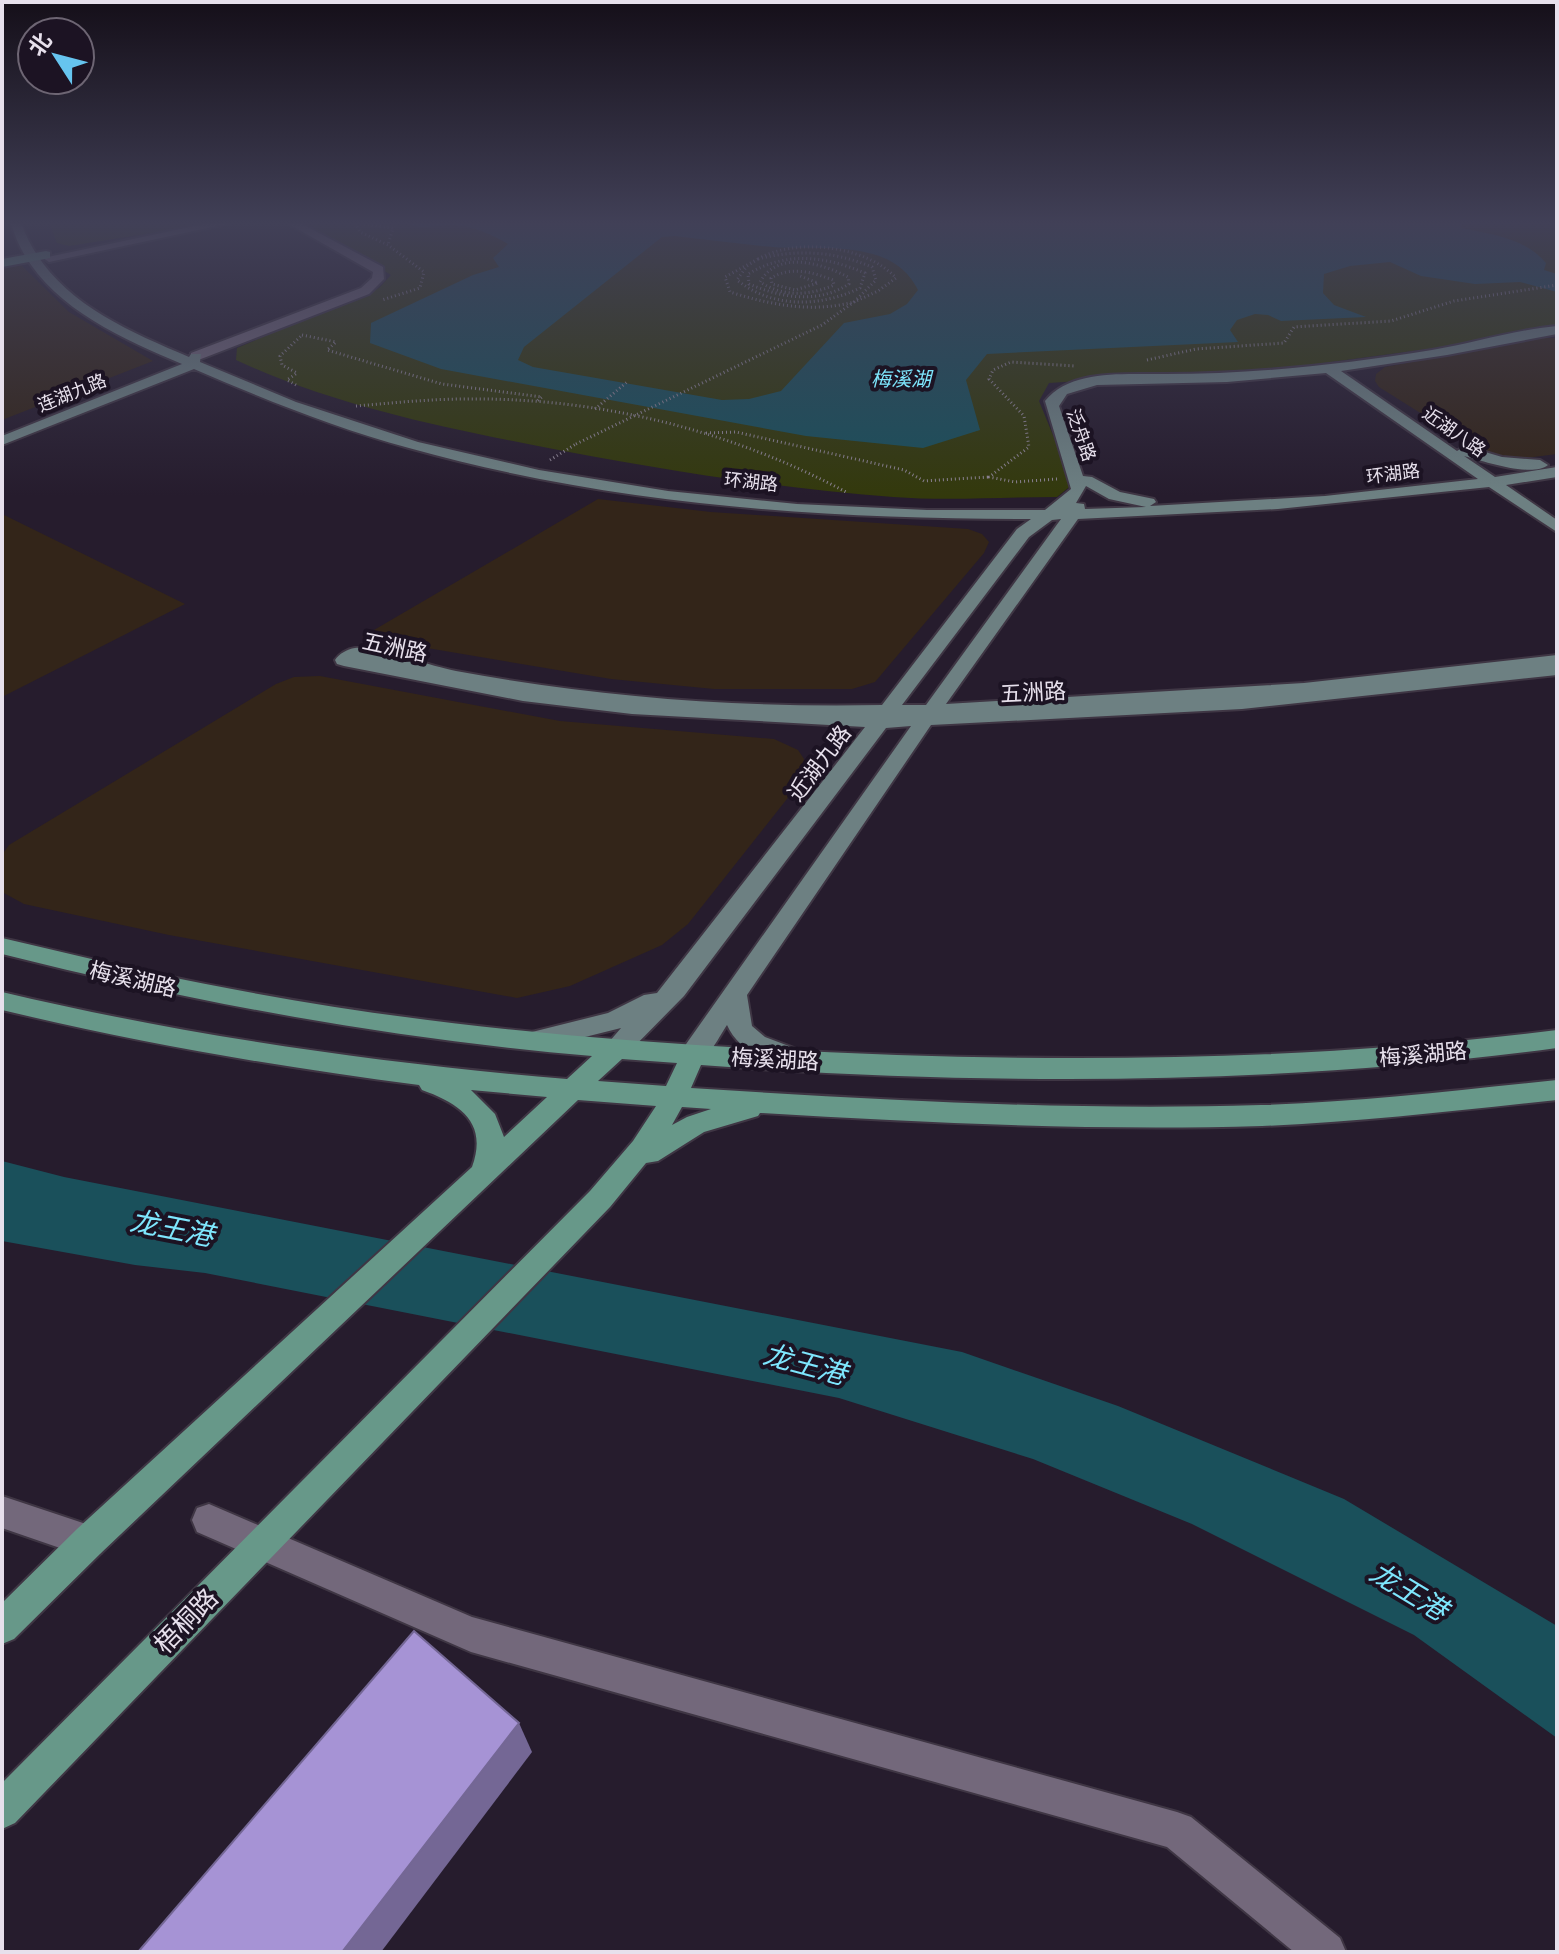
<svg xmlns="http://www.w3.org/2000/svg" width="1559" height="1954" font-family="'Sofia Sans Condensed','Noto Sans SC',sans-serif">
<rect width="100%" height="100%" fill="#261c2d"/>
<path fill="#332519" d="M19,263L69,312L153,361L2,420V266Z
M1541,338H1557V454L1517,459L1484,453L1379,387L1375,381L1376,374L1385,367Z
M598,499L711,512L968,529L982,534L989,542L984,553L875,682L852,689H714L611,679L362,637Z
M2,514L185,604L2,697Z
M320,676L560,721L774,739L798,750L804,759L802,774L798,785L688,924L662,945L570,986L517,998L169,935L24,904L2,892V855L9,845L276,684L294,677Z"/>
<path fill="#33390c" d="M49,223H215L69,246L57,243Z
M305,223H1557V327L1450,346L1301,366L1049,383L1039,401L1073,484L1057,497C1003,497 947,501 893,497C773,488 656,469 538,446C435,426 331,404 236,360L237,348L379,288L391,275Z"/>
<path fill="#1a505b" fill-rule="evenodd" d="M406,223H1462L1461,228C1491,234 1525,238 1546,263L1544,270L1557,274V292L1520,282L1475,284L1421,276L1390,262L1350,266L1324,274L1323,293L1334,305L1366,317L1281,321L1268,315L1255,314L1237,320L1230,330L1238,342L987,354L966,380L980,430L923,448L806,436L441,369L370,343L371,323L473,275L499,267L493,258L508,244C493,235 471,225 452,225C435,225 421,231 406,223ZM675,236C708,240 740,244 773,247C821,251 892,237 918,290L907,304L890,314L844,323L781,391L749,399L722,400L533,367L518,360L524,347L662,237Z
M2,1161L64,1177L962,1352L1118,1406L1344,1499L1557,1626V1738L1414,1635L1192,1524L1033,1459L839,1398L205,1273L135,1265L2,1241Z"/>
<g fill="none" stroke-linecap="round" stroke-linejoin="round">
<g stroke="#3f3644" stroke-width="4">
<path id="street" d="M209,223H231L49,262L43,258Z
M287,223H300L383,267L384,279L369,294L201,359H191V353L361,288L372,278L373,272Z
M2,1496L101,1529L106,1541L101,1553L89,1558L2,1528Z
M209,1504L472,1617L1177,1812L1191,1817L1340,1938L1346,1952H1294L1167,1847L471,1652L197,1532L192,1520L197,1508Z"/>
</g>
<g stroke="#3f3644" stroke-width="4">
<path id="secondary" d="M11,223H21C48,297 121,328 189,357L191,354H201L200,362L296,402L418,442L539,470L668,491L797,504L927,510H1045L1071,489L1045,401C1069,371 1118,374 1153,374C1247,375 1339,365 1432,350C1474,343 1514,330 1557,326V334L1447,355L1341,371L1457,451L1465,446L1502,457L1540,460L1548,465C1532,478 1483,461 1464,456L1495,477L1557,467V477L1506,485L1557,520V532L1489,487L1278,509L1078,519L946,704L1304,683L1557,655V675L1242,709L931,725L747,995L752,1026L765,1037L802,1051L806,1058L802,1065C775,1073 737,1049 727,1025C716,1041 706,1068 684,1061L680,1054L684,1047L911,726L886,728L684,996L625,1056L616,1059L607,1056L603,1049L621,1028L533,1050L524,1048L520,1041L524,1034L608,1013L644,995L657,993L865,727L632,714L523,701L344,666L337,664L335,660C339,654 347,649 355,648C374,646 433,667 456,671C596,697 739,708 882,705L1017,529L1031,519C822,519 612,505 409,448C335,428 264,399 194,369L2,445V436L182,364C114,335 32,299 11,223ZM1326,373L1478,479L1325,496L1150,506L1156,502L1154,499L1120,492L1092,477L1083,476L1059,406L1067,394L1097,385L1227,382ZM1086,486L1109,499L1146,507L1085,509L1084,504L1076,503ZM1061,519L926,705H902L1029,537L1052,520Z"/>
</g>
<g stroke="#3f3644" stroke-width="4">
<path id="primary" d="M46,251L50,252V258L2,267V259Z
M2,938C79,956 155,975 232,989C451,1031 675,1047 897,1055C1118,1062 1338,1058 1557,1030V1048C1274,1086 986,1086 701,1065L691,1088C881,1100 1071,1111 1261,1105C1360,1102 1458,1090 1557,1080V1100C1459,1110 1361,1122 1262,1126C1094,1131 927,1123 760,1113L758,1116L704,1132L658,1161L646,1163L610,1207L15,1823L2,1829V1783L590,1191L633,1141L656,1106L578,1100L101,1553L14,1639L2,1644V1603L77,1529L472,1167C488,1123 461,1104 422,1090L419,1085C278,1067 140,1043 2,1010V992C188,1036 376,1063 567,1079L592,1056C392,1039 196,1003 2,954ZM622,1059L677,1063L666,1086L598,1081ZM471,1090L547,1097L504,1137L495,1114ZM682,1107L711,1109L687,1117L672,1125Z"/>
</g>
<path stroke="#8e8594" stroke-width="3" stroke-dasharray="1 3" stroke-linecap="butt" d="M105,223H132
M355,223L360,232L388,245L424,272L420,288L382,300
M356,223L393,228L388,245
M302,335L336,342L327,350L442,384L542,397L536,402
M1147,360L1196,349L1284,343L1294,327L1391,321L1454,301L1557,285
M296,385L287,380L297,373L282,365L280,356L301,336
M356,406C392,403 429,399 465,399C597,397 730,430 846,492
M595,409L627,382
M706,433L736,432L904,470L924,481L989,477
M550,460L576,444
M1057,479L1015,482L989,477L1029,447L1024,416L989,379L993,370L1011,362L1075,366"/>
<use href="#street" fill="#73687b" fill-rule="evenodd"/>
<use href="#secondary" fill="#6d8082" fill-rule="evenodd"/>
<use href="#primary" fill="#679889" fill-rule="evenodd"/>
<path stroke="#8e8594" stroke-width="3" stroke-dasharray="1 3" stroke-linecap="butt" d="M758,259L747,266L737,280C773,309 821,307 860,288L865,273C824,256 787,251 748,274L749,284C782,298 818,304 849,284L848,277C821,263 778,250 760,282C783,297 809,296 834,285L833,280C812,272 791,266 771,278L772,284L795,290L818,283L800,276
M758,259L725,277L730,292C771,305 812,313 854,302
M758,259C796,237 867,246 896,278L878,291L854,302
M758,259C797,249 834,251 872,267L876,280L854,302
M576,444L822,325L854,302"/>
</g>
<path fill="#746795" d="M519,1723L532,1752L381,1952H342Z"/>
<path fill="#a693d5" stroke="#746795" stroke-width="2" d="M414,1631L519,1723L342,1952H138Z"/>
<linearGradient id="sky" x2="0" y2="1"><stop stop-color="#150f19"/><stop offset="0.45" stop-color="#414057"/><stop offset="1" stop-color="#414057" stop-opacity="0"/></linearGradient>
<rect width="1559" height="496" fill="url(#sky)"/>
<g text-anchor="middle" stroke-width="8" stroke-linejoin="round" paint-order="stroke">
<g font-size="18" fill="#e7e0ec" stroke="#1c1323">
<text transform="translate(72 393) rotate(-22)" y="6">连湖九路</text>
<text transform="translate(1454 432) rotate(35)" y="6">近湖八路</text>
<text transform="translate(1081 435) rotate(71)" y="6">泛舟路</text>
<text transform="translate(1393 474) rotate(-7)" y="6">环湖路</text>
<text transform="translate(751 482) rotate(6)" y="6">环湖路</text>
</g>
<g font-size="20" font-style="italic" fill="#7ee6fd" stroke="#1c1323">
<text x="901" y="386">梅溪湖</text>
</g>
<g font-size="22" fill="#e7e0ec" stroke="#1c1323">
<text transform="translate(395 647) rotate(12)" y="8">五洲路</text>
<text transform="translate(1033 692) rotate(-3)" y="8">五洲路</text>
<text transform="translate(819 763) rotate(-53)" y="8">近湖九路</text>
<text transform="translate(133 979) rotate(13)" y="8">梅溪湖路</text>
<text transform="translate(1423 1054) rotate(-5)" y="8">梅溪湖路</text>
<text transform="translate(775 1059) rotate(3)" y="8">梅溪湖路</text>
</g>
<g font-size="26" fill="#e7e0ec" stroke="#1c1323">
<text transform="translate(186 1621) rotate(-46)" y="9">梧桐路</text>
</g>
<g font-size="28" font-style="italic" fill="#7ee6fd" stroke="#1c1323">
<text transform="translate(172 1228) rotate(11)" y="10">龙王港</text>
<text transform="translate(805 1364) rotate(15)" y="10">龙王港</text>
<text transform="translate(1409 1591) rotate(31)" y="10">龙王港</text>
</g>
</g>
<rect width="1559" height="1954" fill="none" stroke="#e7e0ec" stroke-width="8"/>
<g transform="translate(56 56) rotate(306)"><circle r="38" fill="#1c1323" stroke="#6d6573" stroke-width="2"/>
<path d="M0-6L14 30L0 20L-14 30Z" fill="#66c4ef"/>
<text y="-12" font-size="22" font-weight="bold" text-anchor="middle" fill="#e7e0ec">北</text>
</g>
</svg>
